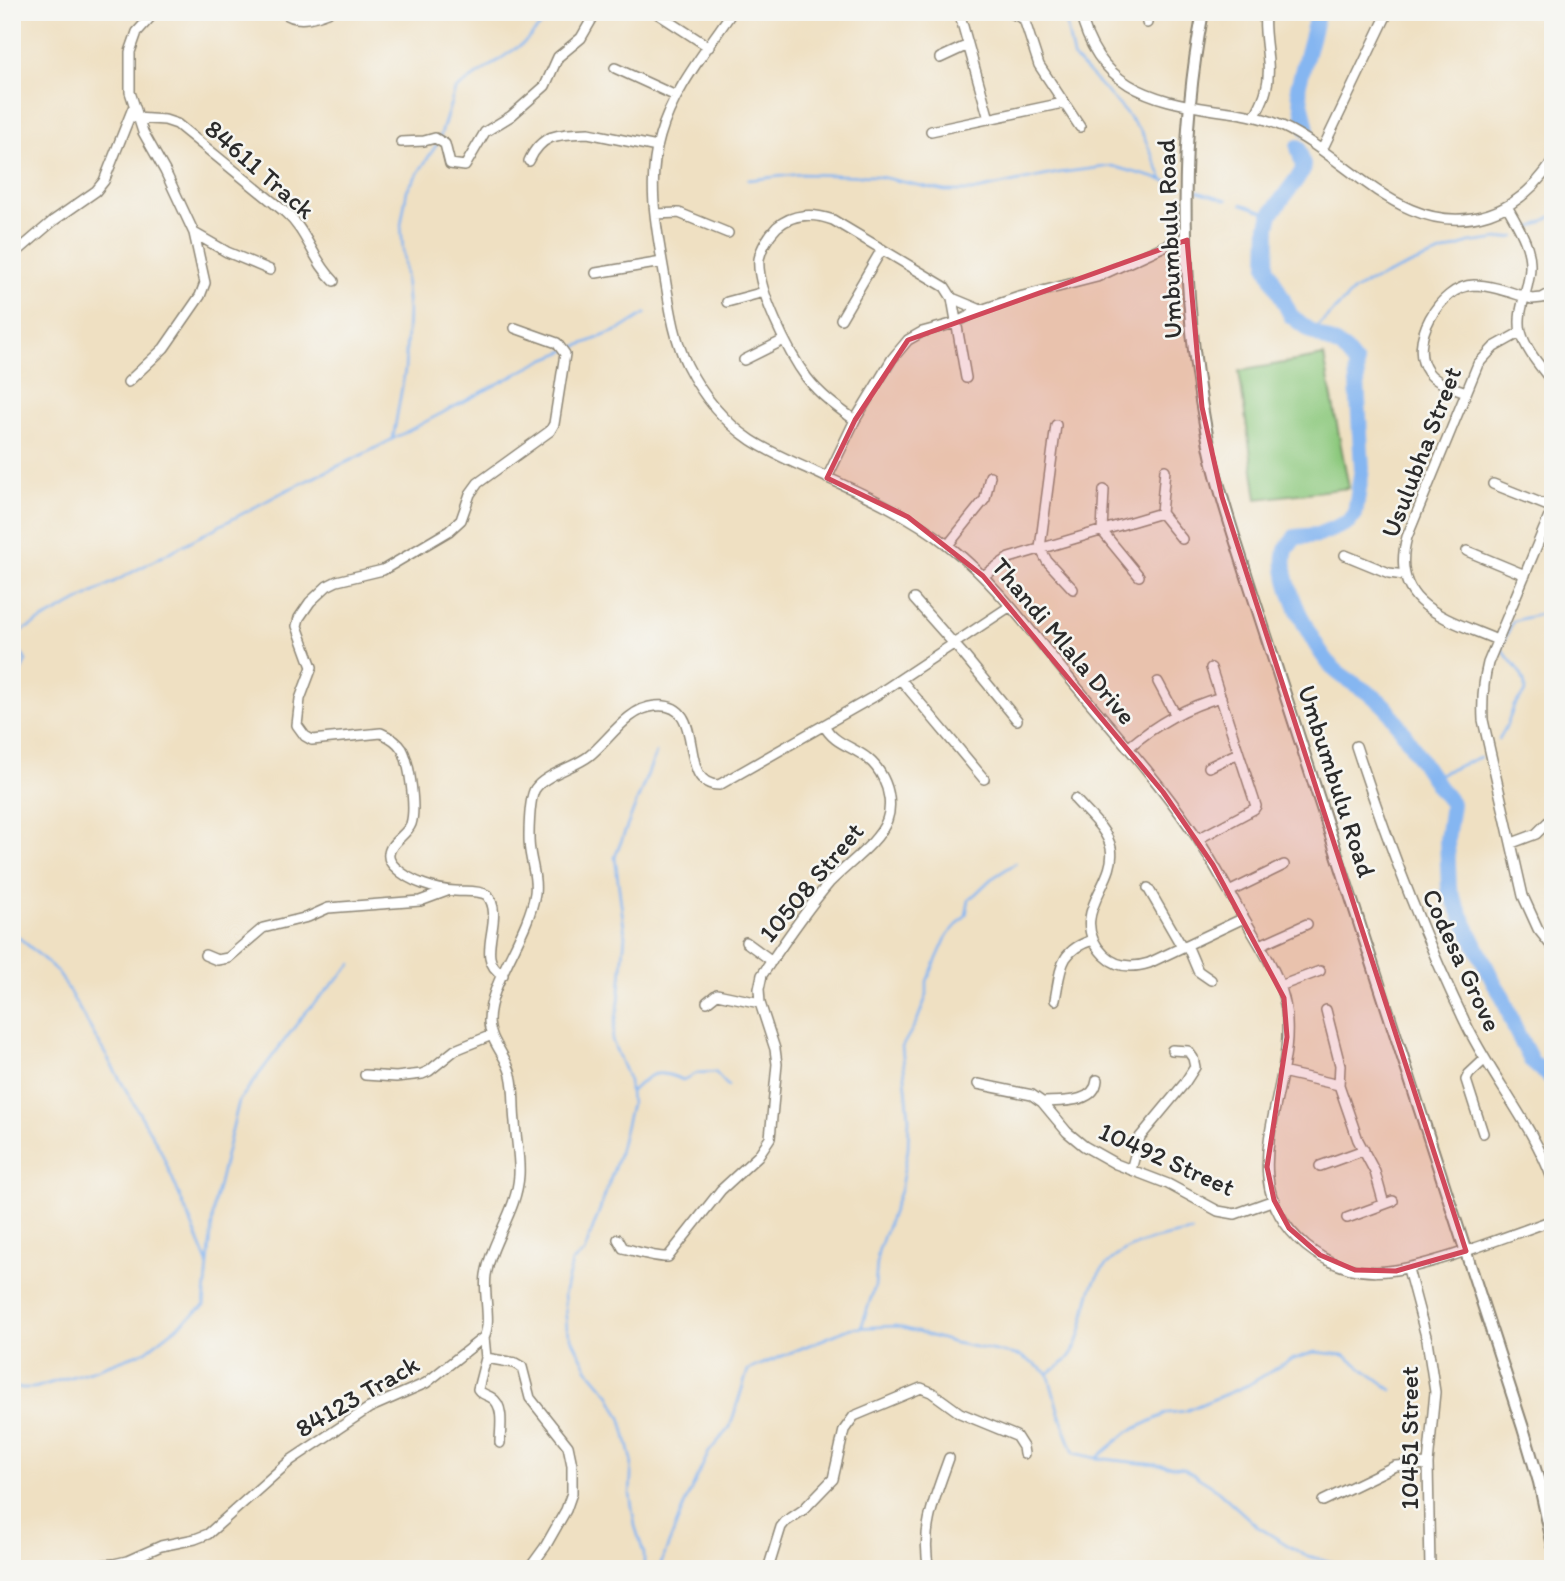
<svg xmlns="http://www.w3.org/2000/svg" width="1565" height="1581" font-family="Itim,sans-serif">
<rect width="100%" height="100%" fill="#f6f6f2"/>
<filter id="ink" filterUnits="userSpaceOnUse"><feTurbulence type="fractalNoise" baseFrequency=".0143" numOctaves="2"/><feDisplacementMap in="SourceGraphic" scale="14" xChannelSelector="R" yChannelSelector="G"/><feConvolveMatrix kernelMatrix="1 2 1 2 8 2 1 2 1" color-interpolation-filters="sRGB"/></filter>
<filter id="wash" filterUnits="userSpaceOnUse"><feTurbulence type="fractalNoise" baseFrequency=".00686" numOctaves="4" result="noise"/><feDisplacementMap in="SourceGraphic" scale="28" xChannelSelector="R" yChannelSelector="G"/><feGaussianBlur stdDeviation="1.57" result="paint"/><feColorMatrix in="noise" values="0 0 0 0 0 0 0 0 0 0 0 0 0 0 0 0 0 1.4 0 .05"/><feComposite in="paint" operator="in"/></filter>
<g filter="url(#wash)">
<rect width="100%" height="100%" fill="#efe0c2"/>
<path fill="#8dc97e" stroke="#5c7a54" stroke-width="2" d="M1324,356L1349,488L1257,499L1239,371Z"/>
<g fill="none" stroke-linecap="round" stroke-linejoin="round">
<path stroke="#85b6f1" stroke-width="2.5" d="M1064,12L1073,57L1121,107L1142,133L1163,179
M440,137L455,90L525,42L554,12
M748,180L800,174L876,176L945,191H972L1058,173L1112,166L1173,183
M1198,191L1227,200
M1242,204L1271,214
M1526,231L1553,216
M1312,332L1354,291L1365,284L1419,261L1469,243L1515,237
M393,438L405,370L408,311L401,225L407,190L437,144
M12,636L285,491L366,453L545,359L621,329L646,313
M12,637L26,661L12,689
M1499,739C1506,728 1510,719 1513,708C1515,701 1525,698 1525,690C1526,672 1508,661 1501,647L1513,621L1553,611
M1430,778L1480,757
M12,931L58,972L160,1149L208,1263
M630,1093C649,1073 657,1068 683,1080L697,1073L715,1072L728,1086
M861,1328L875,1286L878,1252L900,1191L908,1149L909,1117L902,1047L917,1021L927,995V981L947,936L966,915L969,900L991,879L1016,863
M1049,1373C1054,1369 1061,1365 1066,1361C1084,1342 1083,1313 1091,1290C1106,1247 1152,1238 1192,1232
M12,1388H34L97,1369L146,1351L204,1306L214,1204L239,1101L305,1013L352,964
M1098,1457L1128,1432L1168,1413L1185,1411L1248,1385L1288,1361L1315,1352L1344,1355L1392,1390
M644,1569V1554L635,1526L630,1494L632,1460L622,1420L609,1394L587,1368L567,1329L564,1295L572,1262L584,1253L604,1198L618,1157L631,1104L629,1081L612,1040L619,1002L625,935L615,857L656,753
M659,1569L685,1503L709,1452L730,1427L748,1370L851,1328L896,1326L955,1343L1021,1356L1048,1373L1059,1413L1074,1453L1096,1458L1183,1468L1215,1488L1258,1527L1304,1555L1352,1567"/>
<path stroke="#85b6f1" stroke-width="16" d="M1307,129L1298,87L1318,12
M1298,147L1303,165L1302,172L1271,214L1268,226L1267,267L1291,316L1312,332L1343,348L1356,364L1362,469L1355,514L1349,522L1318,535L1295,537C1293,541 1288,546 1286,550C1277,579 1313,647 1333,668C1349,684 1374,692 1388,710C1411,741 1427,775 1452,804L1447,840L1449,890L1493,981L1503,997L1515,1029L1532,1062L1553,1080"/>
</g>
</g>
<g filter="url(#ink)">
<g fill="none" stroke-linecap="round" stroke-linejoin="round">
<g stroke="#8d8676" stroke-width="12">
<path id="minor" d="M283,12C297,23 312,18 328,12
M655,12L709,47
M732,12C706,51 673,90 660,136C646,183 657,231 665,278C670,308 674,338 687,365C702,395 723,421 751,440C771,453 793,462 815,472C861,493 909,514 949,546C996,583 1032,633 1070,679C1110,727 1153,774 1189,826C1210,855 1226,887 1244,918C1259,944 1277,970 1284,999C1304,1083 1222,1176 1306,1246C1354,1285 1398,1272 1451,1256C1485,1245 1519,1232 1553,1220
M959,12L989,119
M1009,12L1024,19L1039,65L1080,127
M1080,12C1097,85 1148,100 1215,110C1238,113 1261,116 1282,126C1350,158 1405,241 1489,214C1516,205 1537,185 1553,161
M1146,12L1147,23
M940,58L968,45
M615,68L676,96
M1255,116C1259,108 1264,99 1266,90C1273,65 1262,38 1265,12
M136,118L165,120L177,124L285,212C308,232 313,261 334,281
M931,131L1063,103
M401,142L424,141L435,138L445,144L450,164L465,166L485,132L511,116L545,86L558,57L581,38L596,12
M1322,150L1388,12
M529,161C542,133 559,134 588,133L657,147
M1507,206C1517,225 1531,245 1530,267C1530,289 1516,310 1521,332C1526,351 1542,368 1553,383
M655,214L679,213L728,233
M194,233L227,252L270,270
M12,256L53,221L96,191L104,181L133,108
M596,273L662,262
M952,298L981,310
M727,302L764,292
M841,319L882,249
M744,360L784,340
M128,382L164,348L200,296L205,283L194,233L165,171L143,132L130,92V52L137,32L155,12
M1466,392C1453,387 1437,384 1428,372C1407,344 1439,286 1474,285C1493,285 1514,294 1532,299L1542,298L1553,292
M855,420C838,408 820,395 807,378C789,354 756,288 759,259C761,248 769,235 777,227C793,213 814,213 833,220L945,287L952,298L966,378
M1056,425L1040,548L1047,561L1073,589
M827,478L855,420L892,359L908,340L922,332L955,323L981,310L1019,297L1097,277L1169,244L1187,240
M1493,484L1553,508
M1104,490L1102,531L1139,576
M1553,507L1488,663C1483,683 1482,700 1483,720L1523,896L1538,929L1553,948
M1161,513L1165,470
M1161,513L1182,539
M948,545L985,499L990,476
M1467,551L1525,575
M1345,555L1389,573L1404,575
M983,576L1009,558L1161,513
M914,599L963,654L1017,720
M1497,640C1448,619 1388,606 1407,537L1478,364L1494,347L1521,332
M901,680L984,779
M1158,682L1175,714
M1356,746C1388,844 1423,936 1468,1028C1495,1082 1532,1124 1553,1181
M1128,748C1156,724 1185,707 1221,697
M1209,767L1238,753
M1075,799C1087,813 1107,829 1111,848C1118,884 1065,915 1104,955C1117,968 1133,968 1149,963L1244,918
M1198,839L1254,809L1256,806L1211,668
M1512,843L1536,834L1553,817
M1148,888L1182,947
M1229,892L1284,865
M746,942L772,961
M1187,945L1198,971L1211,980
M1260,945L1307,924
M205,955L217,960L228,958L263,928L308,917L328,908L420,901L447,891
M503,975C472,958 507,918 487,895C477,890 466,892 455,891C436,890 410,882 396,868C392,865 388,859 389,854C390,842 407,835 411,824C416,809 410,763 402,749C397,741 390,737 381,733L312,740L305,736L297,725L300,699L312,667L297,626L299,618L310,602L327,586L337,581L383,570L449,531L461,520L470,494L478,483L550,431L554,424L565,354L557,343L515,328
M1280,986L1320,971
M1055,1000C1061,969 1059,950 1093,940
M707,1002L717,994L760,1003
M1326,1010L1340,1065L1339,1085L1358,1140L1375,1172L1384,1204
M1282,1072L1339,1085
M365,1075L396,1077L422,1074L429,1071L455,1050L492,1035
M978,1084L1032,1095L1042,1102L1067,1132L1084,1146L1116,1164L1168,1184L1218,1211L1235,1214L1274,1200
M1042,1102C1061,1101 1095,1104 1097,1080
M1483,1133L1466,1080L1469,1074L1485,1059
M1320,1166L1364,1150
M1131,1170L1140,1137L1184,1084L1195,1067L1193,1058L1188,1051L1172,1050
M1347,1218L1393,1201
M618,1239L623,1248C636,1251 656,1258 668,1257L721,1190L758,1156L770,1138L777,1064L775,1049L760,1003L759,989L762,975C783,944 805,911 829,883C846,865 879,843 887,820C892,806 889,790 883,778C867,745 837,751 824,725
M1408,1269L1427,1340L1435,1392L1428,1464L1430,1569
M484,1337L486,1358L478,1389C482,1395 486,1394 492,1398C505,1406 500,1430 500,1443
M486,1358L515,1363L522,1367L530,1398L568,1446L572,1465V1493L566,1510L545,1547L529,1569
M1323,1501L1395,1466L1428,1464
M47,1569L114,1564L127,1561L161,1546L195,1539L208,1534L291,1460L369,1408L426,1383L484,1337C492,1322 483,1293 486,1275C492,1239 517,1211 519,1175C520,1157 516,1140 515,1122C513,1107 515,1090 511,1075C507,1056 490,1042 489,1022C488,984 529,934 535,893C537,878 532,866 530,851C528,839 529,799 535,789C544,775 575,767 589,756C609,740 628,708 655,706C710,700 674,785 719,785L875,696L1009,607
M768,1569L781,1527L785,1522L803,1510L833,1479L844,1430L854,1416L921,1388L931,1392L960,1413L1016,1436L1023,1447L1024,1454
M929,1569C920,1530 936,1495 949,1458"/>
</g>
<g stroke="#8d8676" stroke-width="14">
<path id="major" d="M1203,12C1176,148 1182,314 1210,450C1219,493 1234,535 1247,577L1523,1428L1539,1482L1553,1546"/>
</g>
<use href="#minor" stroke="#fff" stroke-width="9"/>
<use href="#major" stroke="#fff" stroke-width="10"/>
</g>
</g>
<path fill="#d1495b" fill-opacity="0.2" stroke="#d1495b" stroke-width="5" stroke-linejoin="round" d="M1187,240L1202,407L1222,497L1466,1251L1396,1271L1355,1270L1320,1255L1289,1228L1274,1200L1267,1167L1287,1037L1284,998L1213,865L1163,792L983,576L908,517L827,478L855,420L908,340Z"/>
<g text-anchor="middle" stroke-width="5" stroke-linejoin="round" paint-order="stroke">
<g font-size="26" fill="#2b2b2b" stroke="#f6f6f2">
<text transform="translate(260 169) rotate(41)" y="9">84611 Track</text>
<text transform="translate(1169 239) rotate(-92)" y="9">Umbumbulu Road</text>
<text transform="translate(1421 452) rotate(-69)" y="9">Usulubha Street</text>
<text transform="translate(1064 641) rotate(50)" y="9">Thandi Mlala Drive</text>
<text transform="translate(1337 781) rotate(72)" y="9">Umbumbulu Road</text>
<text transform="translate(811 882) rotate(-50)" y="9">10508 Street</text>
<text transform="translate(1462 960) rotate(65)" y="9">Codesa Grove</text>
<text transform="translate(1167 1159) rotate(24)" y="9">10492 Street</text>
<text transform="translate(357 1396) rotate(-30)" y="9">84123 Track</text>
<text transform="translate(1409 1438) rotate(-90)" y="9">10451 Street</text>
</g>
</g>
<rect width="1565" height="1581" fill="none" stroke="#f6f6f2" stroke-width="42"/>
</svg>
